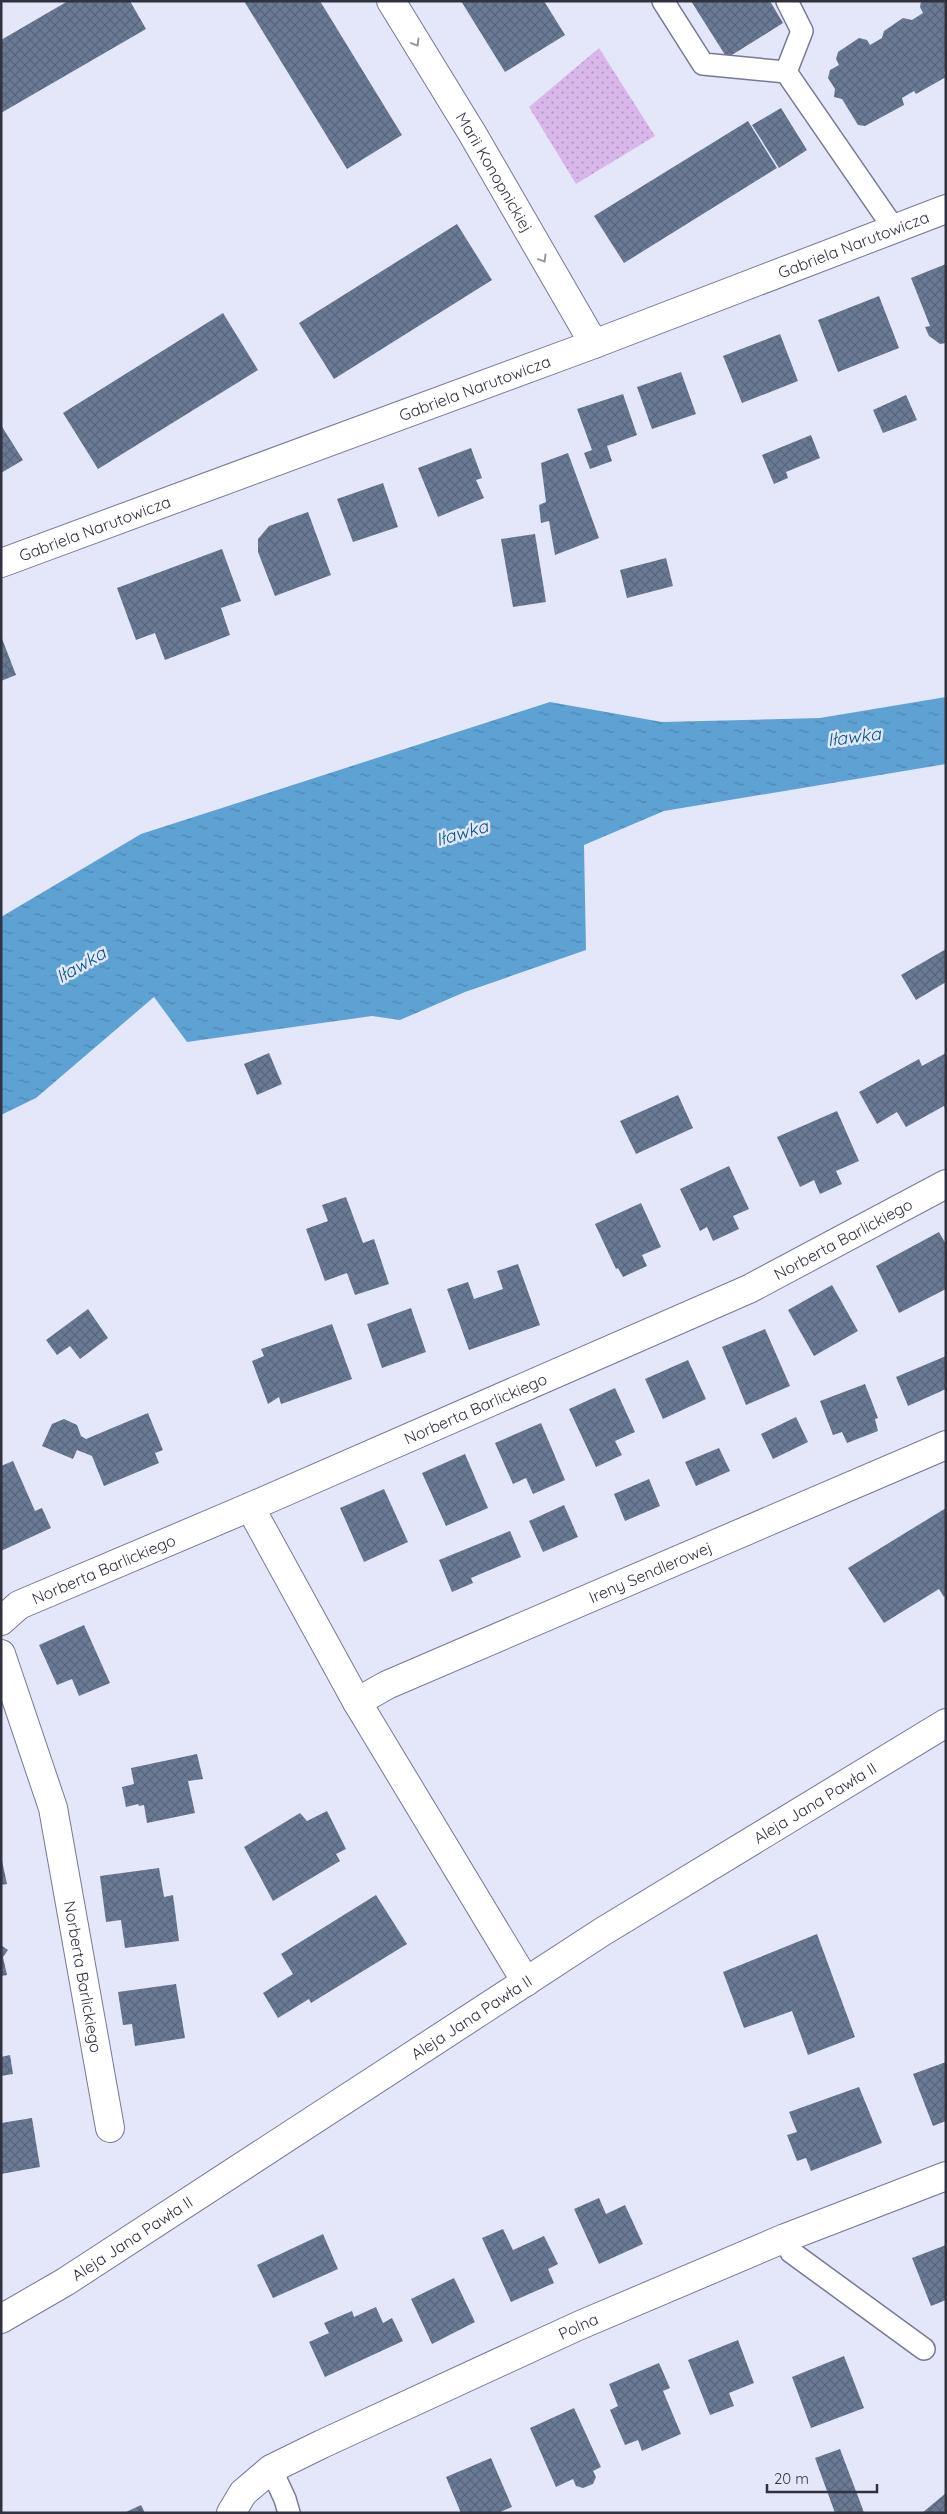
<svg xmlns="http://www.w3.org/2000/svg" width="947" height="2514" font-family="Quicksand,sans-serif">
<defs>
<pattern id="green-dots" width="8" height="8" patternUnits="userSpaceOnUse" patternTransform="scale(1.25)"><rect width="8" height="8" fill="#dab7ea"/><path d="M2 2h.1M6 6h.1" fill="none" stroke="#b195bf" stroke-width="1.8" stroke-linecap="round"/></pattern>
<pattern id="water-ripples" width="26" height="14" patternUnits="userSpaceOnUse" patternTransform="scale(1.25)"><rect width="26" height="14" fill="#5ea2d4"/><path d="M2 4q2-2 4 0t4 0M15 11q2-2 4 0t4 0" fill="none" stroke="#4e85ad"/></pattern>
<pattern id="building-cross-hatch" width="8" height="8" patternUnits="userSpaceOnUse" patternTransform="scale(1.25)"><rect width="8" height="8" fill="#6a7a94"/><path d="M0 0l8 8M0 8l8-8" fill="none" stroke="#58657a"/></pattern>
</defs>
<rect width="100%" height="100%" fill="#e4e7fa"/>
<path fill="url(#green-dots)" d="M599,48L655,136L576,184L529,107Z"/>
<path fill="url(#water-ripples)" d="M946,697V764L664,811L584,845L586,950L465,992L400,1020L372,1016L187,1042L154,997L36,1098L1,1115V917L141,834L550,702L662,722L820,718Z"/>
<path fill="url(#building-cross-hatch)" d="M68,1H130L146,29L1,113V40Z
M244,1H320L402,135L347,169Z
M461,1H544L565,35L505,72Z
M691,1H770L783,23L727,58Z
M921,1H946V71L944,72L946,77L916,94L914,91L902,98L904,105L865,126L858,125L842,99L834,97L835,89L828,78L830,70L839,65L836,59L838,52L859,38L867,40L870,45L882,38L884,31L903,18L912,20L923,13L920,7Z
M781,108L807,150L779,168L752,125Z
M748,121L777,168L624,263L594,216Z
M457,224L492,280L334,379L299,323Z
M946,264V343L940,344L929,336L925,327L930,326L911,278Z
M879,296L899,348L838,372L818,320Z
M223,313L258,370L98,469L63,413Z
M780,334L798,381L742,403L723,356Z
M681,372L696,414L652,429L637,387Z
M623,394L637,435L607,446L612,461L590,469L584,453L592,450L577,409Z
M906,395L917,420L883,433L873,410Z
M1,425L23,460L1,473Z
M811,435L820,458L786,472L788,478L774,484L762,455Z
M471,448L482,478L476,480L484,498L438,517L418,468Z
M568,453L599,538L555,555L549,521L541,523L539,505L546,502L541,463Z
M383,483L398,527L353,542L337,499Z
M308,512L331,575L275,596L258,552V539L269,526Z
M535,534L546,602L513,607L501,539Z
M222,549L241,601L221,608L230,635L165,660L155,633L136,640L117,588Z
M666,558L673,586L627,598L620,570Z
M1,636L16,675L1,681Z
M946,949V982L916,1000L901,975Z
M269,1053L282,1084L257,1095L244,1064Z
M946,1053V1110L944,1106L906,1127L897,1112L877,1124L859,1092L919,1059L922,1066Z
M678,1095L693,1128L636,1154L620,1121Z
M837,1111L859,1161L836,1171L842,1184L820,1194L814,1180L800,1187L777,1137Z
M729,1166L749,1209L733,1216L739,1229L713,1241L707,1227L700,1231L680,1189Z
M346,1197L363,1243L374,1239L389,1284L355,1295L347,1273L325,1281L306,1229L328,1221L322,1205Z
M641,1203L661,1247L642,1255L647,1266L623,1277L618,1268L616,1269L595,1224Z
M939,1232L946,1244V1289L899,1313L876,1266Z
M518,1264L540,1325L469,1350L447,1289L468,1282L474,1299L503,1289L497,1271Z
M832,1285L858,1331L814,1356L788,1310Z
M411,1308L426,1352L382,1368L367,1324Z
M88,1309L108,1338L80,1359L70,1346L57,1355L46,1340Z
M332,1324L352,1379L281,1404L279,1397L268,1404L252,1361L264,1356L261,1349Z
M765,1329L790,1386L746,1405L722,1347Z
M946,1356V1389L908,1406L896,1377Z
M688,1360L706,1399L663,1419L645,1379Z
M865,1384L878,1418L875,1419L878,1431L847,1443L842,1432L833,1435L820,1401Z
M615,1388L635,1432L615,1441L622,1455L596,1467L569,1409Z
M148,1413L163,1450L155,1453L159,1463L104,1486L92,1456L77,1450L73,1459L42,1446L52,1424L64,1419L77,1425L81,1436L86,1439Z
M796,1417L808,1442L773,1459L761,1434Z
M541,1423L565,1480L533,1494L526,1478L513,1484L495,1443Z
M719,1448L730,1471L696,1486L685,1462Z
M465,1454L488,1508L446,1526L422,1473Z
M13,1461L35,1511L42,1508L51,1528L1,1551V1466Z
M649,1479L660,1506L625,1521L614,1494Z
M384,1489L408,1542L364,1562L340,1508Z
M564,1505L578,1537L543,1552L529,1521Z
M946,1508V1595L944,1597L939,1589L884,1623L848,1568Z
M510,1531L521,1557L471,1578L473,1583L452,1592L439,1560Z
M84,1625L110,1683L79,1696L72,1679L57,1685L39,1645Z
M197,1754L203,1779L188,1781L195,1813L147,1823L144,1805L139,1806L138,1804L126,1807L122,1787L134,1784L131,1768Z
M327,1811L346,1849L336,1854L340,1861L273,1901L244,1847L300,1813L307,1821Z
M1,1856L7,1884L1,1885Z
M159,1868L164,1897L173,1895L179,1941L125,1948L121,1920L106,1922L100,1876Z
M376,1895L407,1944L311,2003L309,1999L278,2018L263,1993L293,1974L281,1954Z
M817,1934L855,2037L808,2055L792,2011L744,2028L723,1972Z
M1,1945L8,1950L3,1957L7,1975L1,1976Z
M176,1984L185,2038L135,2046L132,2024L123,2025L118,1992Z
M10,2055L13,2074L1,2076V2057Z
M946,2062V2121L933,2126L913,2074Z
M859,2087L882,2143L811,2171L806,2158L797,2161L787,2135L797,2132L789,2112Z
M32,2118L40,2167L1,2174V2123Z
M599,2198L606,2214L625,2205L643,2244L599,2264L574,2209Z
M503,2229L513,2250L544,2236L558,2264L548,2269L554,2283L511,2302L482,2238Z
M323,2234L338,2269L273,2298L257,2265Z
M946,2245V2300L931,2306L912,2258Z
M454,2278L475,2322L432,2344L411,2299Z
M376,2307L383,2323L392,2318L403,2341L325,2377L309,2342L329,2333L324,2323L352,2311L354,2317Z
M738,2340L754,2383L729,2393L734,2406L710,2415L688,2360Z
M844,2356L864,2408L811,2428L792,2377Z
M659,2363L670,2388L663,2391L681,2434L642,2451L638,2440L625,2445L610,2410L618,2406L609,2384Z
M574,2408L601,2467L593,2471L596,2477L593,2484L583,2488L576,2486L573,2479L556,2487L530,2428Z
M840,2449L862,2507L864,2513H835L815,2458Z
M491,2458L512,2507L498,2513H461L446,2477Z
M946,2493V2513H922Z
M141,2505L145,2513H124Z"/>
<g fill="none" stroke-linecap="round" stroke-linejoin="round">
<g stroke="#757996" stroke-width="24">
<path id="lane" d="M663,1L703,64L786,72L895,230
M786,72L802,31L787,1
M785,2238L791,2252L924,2349
M271,2469L285,2499L289,2513"/>
</g>
<g stroke="#757996" stroke-width="30">
<g id="street">
<path id="s1" d="M391,1L472,133L594,344"/>
<path d="M250,1507L357,1702L526,1982"/>
<path id="s2" d="M1,1621L19,1605L250,1507L749,1289L946,1184"/>
<path id="s3" d="M1,1654L53,1808L110,2128"/>
<path id="s4" d="M357,1702L387,1685L946,1445"/>
<path id="s5" d="M231,2513L243,2493L271,2469L322,2444L578,2326L785,2238L946,2176"/>
</g>
</g>
<g stroke="#757996" stroke-width="30">
<g id="secondary">
<path id="s6" d="M1,563L594,344L946,209"/>
</g>
</g>
<g stroke="#757996" stroke-width="30">
<g id="primary">
<path id="s7" d="M1,2319L65,2282L602,1932L946,1723"/>
</g>
</g>
<use href="#lane" stroke="#fff" stroke-width="21"/>
<use href="#street" stroke="#fff" stroke-width="28"/>
<use href="#secondary" stroke="#fff" stroke-width="28"/>
<use href="#primary" stroke="#fff" stroke-width="28"/>
</g>
<defs><path id="oneway-chevron" d="M-2-3.5L2.5 0L-2 3.5" fill="none" stroke-width="1.6" stroke-linecap="round" stroke-linejoin="round" transform="scale(1.25)"/></defs>
<g stroke="#98989f">
<use href="#oneway-chevron" transform="translate(416 43) rotate(59)"/>
<use href="#oneway-chevron" transform="translate(543 259) rotate(59)"/>
</g>
<g text-anchor="middle" stroke-width="5" stroke-linejoin="round" paint-order="stroke">
<g font-size="16" fill="#30323f" stroke="#e4e7fa">
<text dy="6" stroke="none"><textPath href="#s1" startOffset="200">Marii Konopnickiej</textPath></text>
<text dy="6" stroke="none"><textPath href="#s6" startOffset="910">Gabriela Narutowicza</textPath></text>
<text dy="6" stroke="none"><textPath href="#s6" startOffset="505">Gabriela Narutowicza</textPath></text>
<text dy="6" stroke="none"><textPath href="#s6" startOffset="100">Gabriela Narutowicza</textPath></text>
<text dy="6" stroke="none"><textPath href="#s2" startOffset="926">Norberta Barlickiego</textPath></text>
<text dy="6" stroke="none"><textPath href="#s2" startOffset="521">Norberta Barlickiego</textPath></text>
<text dy="6" stroke="none"><textPath href="#s2" startOffset="116">Norberta Barlickiego</textPath></text>
<text dy="6" stroke="none"><textPath href="#s4" startOffset="321">Ireny Sendlerowej</textPath></text>
<text dy="6" stroke="none"><textPath href="#s7" startOffset="964">Aleja Jana Pawła II</textPath></text>
<text dy="6" stroke="none"><textPath href="#s3" startOffset="334">Norberta Barlickiego</textPath></text>
<text dy="6" stroke="none"><textPath href="#s7" startOffset="559">Aleja Jana Pawła II</textPath></text>
<text dy="6" stroke="none"><textPath href="#s7" startOffset="154">Aleja Jana Pawła II</textPath></text>
<text dy="6" stroke="none"><textPath href="#s5" startOffset="399">Polna</textPath></text>
</g>
<g font-size="18" font-style="italic" fill="#005786" stroke="#e4e7fa">
<text transform="translate(854 737) rotate(-7)" y="6">Iławka</text>
<text transform="translate(462 833) rotate(-16)" y="6">Iławka</text>
<text transform="translate(81 965) rotate(-30)" y="6">Iławka</text>
</g>
</g>
<rect width="947" height="2514" fill="none" stroke="#30323f" stroke-width="5"/>
<path d="M767 2484v8h110v-8" fill="none" stroke="#30323f" stroke-width="2.5"/>
<text x="774" y="2484" font-size="15" fill="#30323f" stroke="#e4e7fa" stroke-width="4" paint-order="stroke">20 m</text>
</svg>
